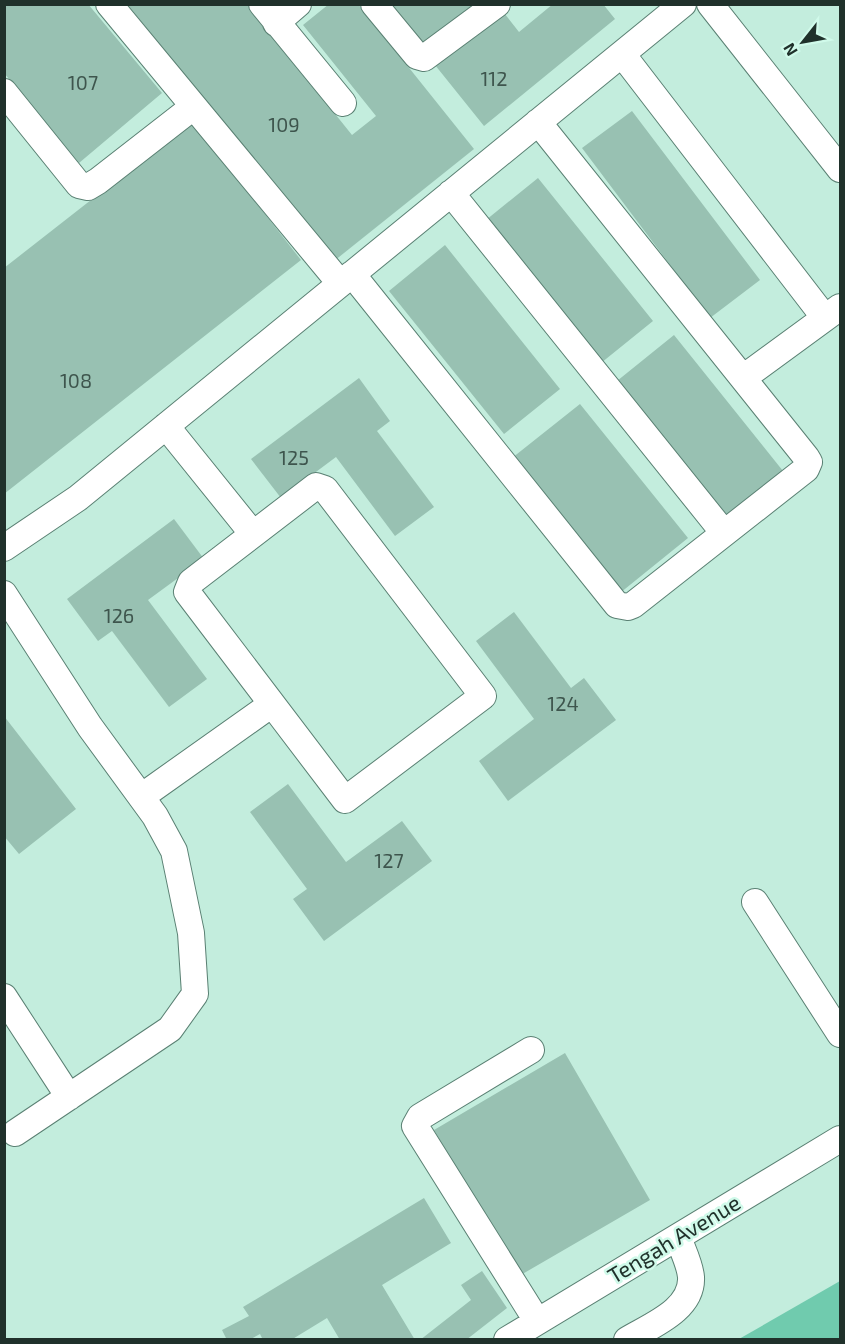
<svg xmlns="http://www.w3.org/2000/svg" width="845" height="1344" font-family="'Exo 2',sans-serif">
<rect width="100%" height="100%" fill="#c3eddd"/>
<path fill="#70cbae" d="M840,1281V1339H739Z"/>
<path fill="#98c1b2" d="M4,4H88L162,93L79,163L4,73Z
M127,4H247L352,135L376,116L303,25L329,4H358L474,149L334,261Z
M386,4H497L519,32L553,4H603L615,19L484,126Z
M632,111L760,280L710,318L582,148Z
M192,121L301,260L4,494V268Z
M538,178L653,321L601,363L486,220Z
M445,245L560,389L504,434L389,291Z
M674,335L783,471L726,517L617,381Z
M359,378L390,421L377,431L434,507L395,536L336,457L281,498L251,459Z
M580,404L688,538L620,593L512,458Z
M174,519L204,559L148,600L207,679L169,707L112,631L98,641L67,599Z
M514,612L571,688L584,678L616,720L508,801L479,761L534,719L476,641Z
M4,716L76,809L19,854L4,836Z
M288,784L346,862L402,821L432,861L324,941L293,899L307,889L250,812Z
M565,1053L650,1200L519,1276L434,1130Z
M424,1198L451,1243L382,1285L415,1340H340L327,1318L291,1340H263L260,1334L249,1340H227L222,1330L249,1316L243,1307Z
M482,1271L507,1308L466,1340H420L471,1300L461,1285Z"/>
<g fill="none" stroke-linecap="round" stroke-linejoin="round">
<g stroke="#5a8073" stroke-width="28">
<path id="minor" d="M109,4L340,283
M262,4L343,103
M374,4L417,56L424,58L497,4
M710,4L840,169
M276,23L298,4
M622,54L825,318
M4,92L79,185L88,187L98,181L193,107
M451,193L724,533
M352,274L617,605L628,607L633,605L806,469L809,462L806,457L538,122
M743,378L840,307
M166,426L253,534
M316,486L325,489L483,696L345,800L187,592L191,582Z
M4,548L78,498L683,4
M4,594L90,727L155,816L174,851L191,933L195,994L170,1029L15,1133
M141,797L272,704
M755,902L840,1034
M4,997L69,1097
M531,1050L420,1117L415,1126L537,1321
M507,1340L840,1139
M627,1340C650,1326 693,1310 691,1277C690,1264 682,1249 678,1237"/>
</g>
<use href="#minor" stroke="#fff" stroke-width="26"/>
</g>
<g text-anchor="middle" stroke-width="5" stroke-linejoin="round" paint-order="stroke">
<g font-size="20" fill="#3e554d">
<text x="494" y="86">112</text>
<text x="83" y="90">107</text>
<text x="284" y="132">109</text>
<text x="76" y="388">108</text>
<text x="294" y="465">125</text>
<text x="119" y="623">126</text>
<text x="563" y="711">124</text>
<text x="389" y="868">127</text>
</g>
<g font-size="22" fill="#20312b" stroke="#d0faea">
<text transform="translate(674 1239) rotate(-31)" y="8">Tengah Avenue</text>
</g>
</g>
<rect width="845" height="1344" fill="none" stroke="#20312b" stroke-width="12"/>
<g transform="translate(803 42) rotate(239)" stroke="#d0faea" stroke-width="4.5" paint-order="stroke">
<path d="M0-4.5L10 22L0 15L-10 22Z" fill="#20312b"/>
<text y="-9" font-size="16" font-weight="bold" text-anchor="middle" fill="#20312b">N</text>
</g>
</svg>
